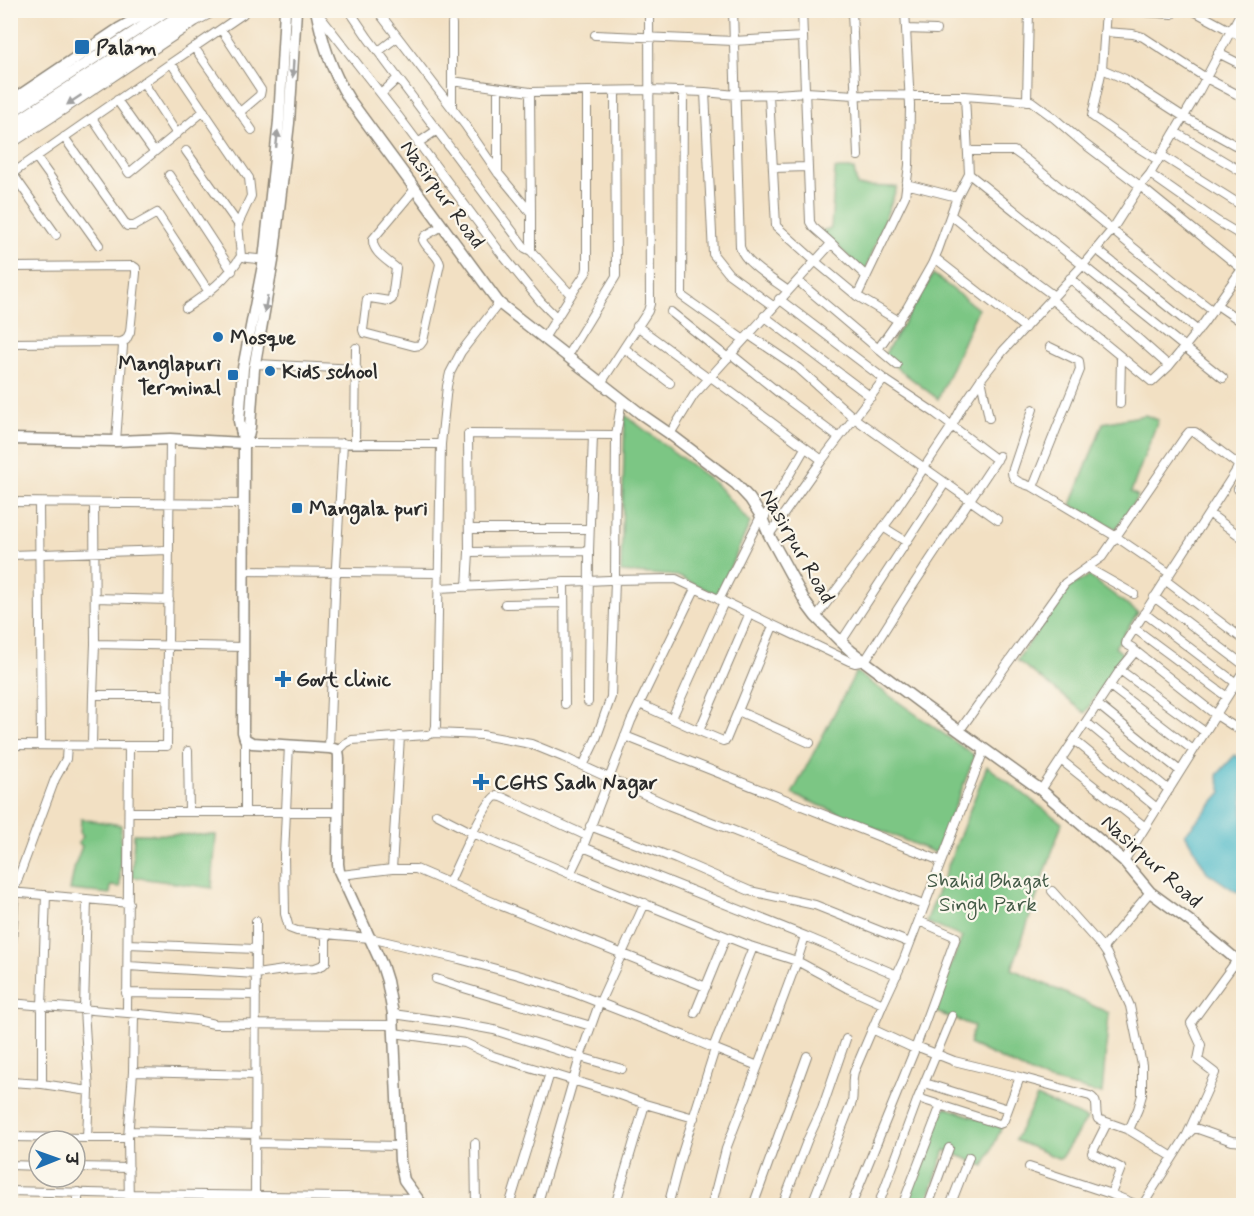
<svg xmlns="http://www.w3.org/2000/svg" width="1254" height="1216" font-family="Mynerve,'Playpen Sans Deva',sans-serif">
<rect width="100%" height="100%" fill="#fbf7ec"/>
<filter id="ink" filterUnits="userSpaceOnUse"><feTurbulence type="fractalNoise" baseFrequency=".0167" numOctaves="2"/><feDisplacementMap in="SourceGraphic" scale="12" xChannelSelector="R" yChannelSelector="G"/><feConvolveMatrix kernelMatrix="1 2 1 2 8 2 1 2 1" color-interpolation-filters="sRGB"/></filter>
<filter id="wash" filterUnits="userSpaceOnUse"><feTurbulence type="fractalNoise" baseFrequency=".008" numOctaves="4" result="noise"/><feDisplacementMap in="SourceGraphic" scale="24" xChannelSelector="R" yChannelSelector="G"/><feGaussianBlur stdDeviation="1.35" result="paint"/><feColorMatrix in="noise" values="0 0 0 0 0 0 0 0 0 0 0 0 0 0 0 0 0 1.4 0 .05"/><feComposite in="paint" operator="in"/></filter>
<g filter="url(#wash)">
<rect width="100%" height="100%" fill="#f2e0c3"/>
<path fill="#7bc684" stroke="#537858" stroke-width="1.5" d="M835,169H854L857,186L897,187L865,272L821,231L831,228Z
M933,274L978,309L938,399L883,357Z
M625,415L716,484L750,523L718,595L677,576L621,572Z
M1145,415L1158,420L1131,492L1138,496L1116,529L1071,505L1103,423Z
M1089,576L1138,613L1115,647L1123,654L1085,713L1017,660L1068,588Z
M856,672L975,756L936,853L792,794Z
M987,766L1062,823L1012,969L1109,1013L1102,1094L1046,1080L969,1044L974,1026L933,1011L962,937L926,922Z
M81,819L121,825L120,887L111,886L110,894L70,890L75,865L82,846L78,843L83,836L80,833Z
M134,834L216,835L212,888L132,877Z
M1037,1097L1087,1119L1060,1159L1015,1140Z
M945,1107L1002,1127L984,1166L945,1150L926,1205L903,1206Z"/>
<path fill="#4db9c8" stroke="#3c727a" stroke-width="1.5" d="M1235,755L1243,761V893L1235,891L1207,872L1185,834L1222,792L1217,775Z"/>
</g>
<g filter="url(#ink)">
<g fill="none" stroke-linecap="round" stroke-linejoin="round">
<g stroke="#8e8677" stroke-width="10">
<path id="minor" d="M349,10L368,38L525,248L531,251
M377,10L465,125L498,173L531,213V251L571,295L544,338
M733,10L740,247C745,264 774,280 788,291
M852,10L858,156
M1106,10L1102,69L1092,116L1126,140L1158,160
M1116,10L1172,14
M1192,10L1244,38
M316,11L399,117L500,252L541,302L557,318
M452,24V108
M221,29L261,90L260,95L240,112
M906,29L936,30
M1104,32L1133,34L1143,37L1206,78L1244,98
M595,35L734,41L803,37
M194,47L252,130
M379,51L397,37
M1218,53L1244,66
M171,63L249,178L251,196L238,224L241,256L247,258L268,260
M1102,69L1125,79L1184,117L1244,150
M452,81L530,92L649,90L705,92L736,95L776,94L806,92L855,95L965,96L1031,101L1054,118L1082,142L1140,186L1242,269L1203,324L1169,366L1152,382L1051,299
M143,82L177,134
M498,88V173
M683,91L682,296L744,340
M530,92L531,213
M705,92L713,254L729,274L773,306
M381,94L398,78
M769,95L776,226L816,262L857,296L899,321
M117,100L154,152
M1027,101L1029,10
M92,118L129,173L204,111
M1175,132L1244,173
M64,137L127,226H134L157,213L209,292
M418,143L437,130
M186,151L238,224
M968,151H1014L1028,161L1179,285L1213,311
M1161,155L1244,207
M36,157L99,245
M773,168L808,167
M12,173L56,235
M969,174L1223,378
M1150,174L1217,221L1244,237
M10,175L171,63L243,14
M169,175L232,271
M906,184L957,197
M415,189L373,239C372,252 387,260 396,268L392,299L389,301L370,298L367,299L363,330L364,333L414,346L420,345L423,341L440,264C438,254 427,250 423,240L425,236L442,226
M951,215L1008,262L1054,296
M10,228L11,229
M830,242L866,276
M1096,249L1198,331
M935,258L1025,328
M10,267L133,266L136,268V273L130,332L126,340L121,342L10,343
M1070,278L1169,366
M798,281L897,365
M571,295L586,273L587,268V92
M857,296L905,196L909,165L910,105L905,10
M779,299L884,379
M1217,305L1239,320
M186,308C208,293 227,279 241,256
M671,312L728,358
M764,316L871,397
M637,326L709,379
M749,335L798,368L854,418L998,520
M1050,347L1079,361L1080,370L1033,487L1115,536L1169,573
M624,348L670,383
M878,349L907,308L932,264L938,250L957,197L969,174L965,96
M731,354L779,393L839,438
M567,356L616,276L615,91
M256,364L357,369
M711,377L822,460L769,535
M981,379L989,418
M601,383L648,311L650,304L649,10
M1120,404L1121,358
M1033,409L1012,472C1012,482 1025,484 1033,487
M670,434L694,395L830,245L829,241L813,227L810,222L802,10
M116,441L123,346L121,342
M244,443L441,444
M355,443L356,348
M822,460L884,379L935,413L997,460
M1238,489L1244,493
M10,502L244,504
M39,503L41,745
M94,504L95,644L93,695H168
M1214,517L1244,539
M763,520L805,448
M883,527L907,542
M469,529H589
M589,551L593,435
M469,552L589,551L588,702
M10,555L169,550
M1088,568L1134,594
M244,571L438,573
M1165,580L1244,640
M564,582L565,704
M467,587L469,552L468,434L616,435
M438,588L609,580L676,579L849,661L855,663L865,661L908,593L999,456
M695,589L631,721L583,847L570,874L750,946L753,947L797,961L758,1066L713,1048L753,947
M1154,597L1244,665
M95,598L169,600
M719,600L761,516
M505,604L564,603
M1144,613L1236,683
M816,617L891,517L952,426L962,407L981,379L1003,351L1083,265L1112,230L1140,186L1150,174L1199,91L1242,10
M1134,628L1227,697
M841,642L945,483
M95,644L243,647
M1134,650L1216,715L1244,733
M1120,670L1205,732
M1110,686L1193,750
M640,704L699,731L749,615
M1097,704L1180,771
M738,711L810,743
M672,718L724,602
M1086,722L1169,790
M960,730L1065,583L1102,557L1184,438L1189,432H1195L1198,434L1236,463L1238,466L1236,471L1127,640L1126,644L1133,648L1134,653L1120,670L1041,790
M699,731L723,741L726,740L773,626
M434,733L436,726L441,444L447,386L450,373L461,352L499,303
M625,736L941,861
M245,739V811
M1074,740L1157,808
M10,745L167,746L170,439
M92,745L93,695
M289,745L284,856L285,914L289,928L297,931L326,934L370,938L459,959L515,974L552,985L577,994L685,1036L713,1048
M329,748L336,567L343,443
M188,751L189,812
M338,751L346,743L352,740L427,735L434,733L482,735L531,744L563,757L668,805L923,905
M1061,760L1145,827
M583,766L596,739L611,697L615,580L616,435L622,399
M129,812H338
M436,814L473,833L570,874
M590,826L676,859L750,891L815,905L910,943
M583,847L805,936L797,961L847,988L883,1004
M1124,861L1244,670
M392,869L400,736
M341,875L392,869H416L502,906L706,987
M449,883C457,866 484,803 496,796L502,797L587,836
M1052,891L1103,948L1107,954L1130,1006L1142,1065V1095L1138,1109L1129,1130L1173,1157
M11,892L129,903
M805,936L897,975
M128,944L256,949
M1103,948L1150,892
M128,966L256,974L284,970L315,968L323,965L326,962V934
M436,979L467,989L591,1026
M10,982L15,887L55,779L66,759L67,745
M126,993L256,995
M10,1003L151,1015L196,1020L214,1024L393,1025
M127,1013L129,746
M695,1013L726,937
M393,1014L450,1022L494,1030L580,1057L537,1206
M872,1029L915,1049
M394,1033L465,1043L493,1056L615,1093L645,1104L694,1118
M916,1046L954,1061L1020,1077L1004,1120L1002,1123L999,1124L918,1098
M622,1069L580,1057L599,1004L645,903
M133,1072L256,1075
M1020,1077L1090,1096C1100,1101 1094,1111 1098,1119L1129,1130
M10,1082L42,1084V1006L46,895
M925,1083L1008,1109
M42,1084L89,1091
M1107,1123L1092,1153L1121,1168L1111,1194
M129,1131L256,1134
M1187,1135L1215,1073L1198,1060L1201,1045L1191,1023L1237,960
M10,1137L87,1138L89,1091L84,1009L87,899
M87,1138H128L129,1206
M128,1138L133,1072L134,1014
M255,1143L399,1146
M475,1143L476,1206
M10,1165L39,1166
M75,1167L129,1168
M1029,1167L1111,1194L1140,1206
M10,1191L129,1194L417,1198
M713,1200L726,1149L758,1066
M78,1206V1192
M255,1206L256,921
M509,1206L550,1073
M615,1206L645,1104
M668,1206L680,1160L715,1049
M711,1206L713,1200L727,1206
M753,1206L807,1056
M782,1206L807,1141L822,1109L846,1039
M811,1206L852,1102C854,1092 851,1083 854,1072L883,1004L904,959L984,750
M851,1206L915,1049L956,937L919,921
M878,1206L918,1098L952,1016
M902,1206L941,1105
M928,1206L949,1148
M950,1206L969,1157
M1142,1206L1187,1135L1193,1129H1198L1232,1141L1244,1142"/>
</g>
<g stroke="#8e8677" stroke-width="13">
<path id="tertiary" d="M285,10L279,121L264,260L243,368L239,421L244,443L243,732L245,739L252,743L329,748C338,749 339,751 339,759L338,864L339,871L382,965L387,981L393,1014L400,1161L404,1180L423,1206
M316,10C323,44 331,70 349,99L499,303L641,414L670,434L736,484L750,499L761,516L769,535L807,605L816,617L838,639L851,651L923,705L1041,790L1124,861L1150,892L1191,922L1244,966
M10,102L120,28L151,10
M10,113L168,10
M10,439L116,441L170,439L244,443
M244,443L248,436L250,427L254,369L273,261L289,123L296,10"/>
</g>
<g stroke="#8e8677" stroke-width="16">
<path id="primary" d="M10,128L191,10
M10,141L61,108L194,19L211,10"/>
</g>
<use href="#minor" stroke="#fff" stroke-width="8"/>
<use href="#tertiary" stroke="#fff" stroke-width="10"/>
<use href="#primary" stroke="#fff" stroke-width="14"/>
</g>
<defs><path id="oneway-solid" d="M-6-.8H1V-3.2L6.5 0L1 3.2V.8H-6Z" transform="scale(1.5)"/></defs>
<g fill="#a0a0a0">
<use href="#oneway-solid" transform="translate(293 69) rotate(93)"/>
<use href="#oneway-solid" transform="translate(74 100) rotate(146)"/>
<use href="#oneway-solid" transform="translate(277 139) rotate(-84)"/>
<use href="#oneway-solid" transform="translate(266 304) rotate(100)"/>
</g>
</g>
<g fill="#1f6fb2" stroke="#fbf7ec" stroke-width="2">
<rect x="74" y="39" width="16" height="16" rx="3"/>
<circle cx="218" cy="337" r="6"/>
<circle cx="270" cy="371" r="6"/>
<rect x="227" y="369" width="12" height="12" rx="3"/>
<rect x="291" y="502" width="12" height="12" rx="3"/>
<path d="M280 670h6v6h6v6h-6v6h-6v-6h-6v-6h6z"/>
<path d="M478 773h6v6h6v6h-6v6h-6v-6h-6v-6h6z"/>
</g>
<g text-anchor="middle" stroke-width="4.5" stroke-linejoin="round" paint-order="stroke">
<g font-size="21" font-weight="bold" fill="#2b2b2b" stroke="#fbf7ec" text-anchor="start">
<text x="96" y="54">Palam</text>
<text x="230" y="344">Mosque</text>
<text x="221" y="370" text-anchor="end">Manglapuri<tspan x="221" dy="24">Terminal</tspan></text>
<text x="282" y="378">Kids school</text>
<text x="309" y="515">Mangala puri</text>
<text x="296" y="686">Govt clinic</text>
<text x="494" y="789">CGHS Sadh Nagar</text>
</g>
<g font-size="21" fill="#2b2b2b" stroke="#fbf7ec">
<text transform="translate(443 194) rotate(54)" y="7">Nasirpur Road</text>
<text transform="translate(798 546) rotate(60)" y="7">Nasirpur Road</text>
<text transform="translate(1152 861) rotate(42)" y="7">Nasirpur Road</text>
</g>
<g font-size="21" fill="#435a46" stroke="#fbf7ec">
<text x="988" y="887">Shahid Bhagat<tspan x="988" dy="24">Singh Park</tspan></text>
</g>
</g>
<rect width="1254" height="1216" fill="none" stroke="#fbf7ec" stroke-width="36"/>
<g transform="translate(57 1159) rotate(89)"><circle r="28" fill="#fbf7ec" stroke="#a8a59f" stroke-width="1.5"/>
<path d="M0-4.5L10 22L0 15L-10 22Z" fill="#1f6fb2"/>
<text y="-9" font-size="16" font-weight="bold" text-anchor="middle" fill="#2b2b2b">उ</text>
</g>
</svg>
